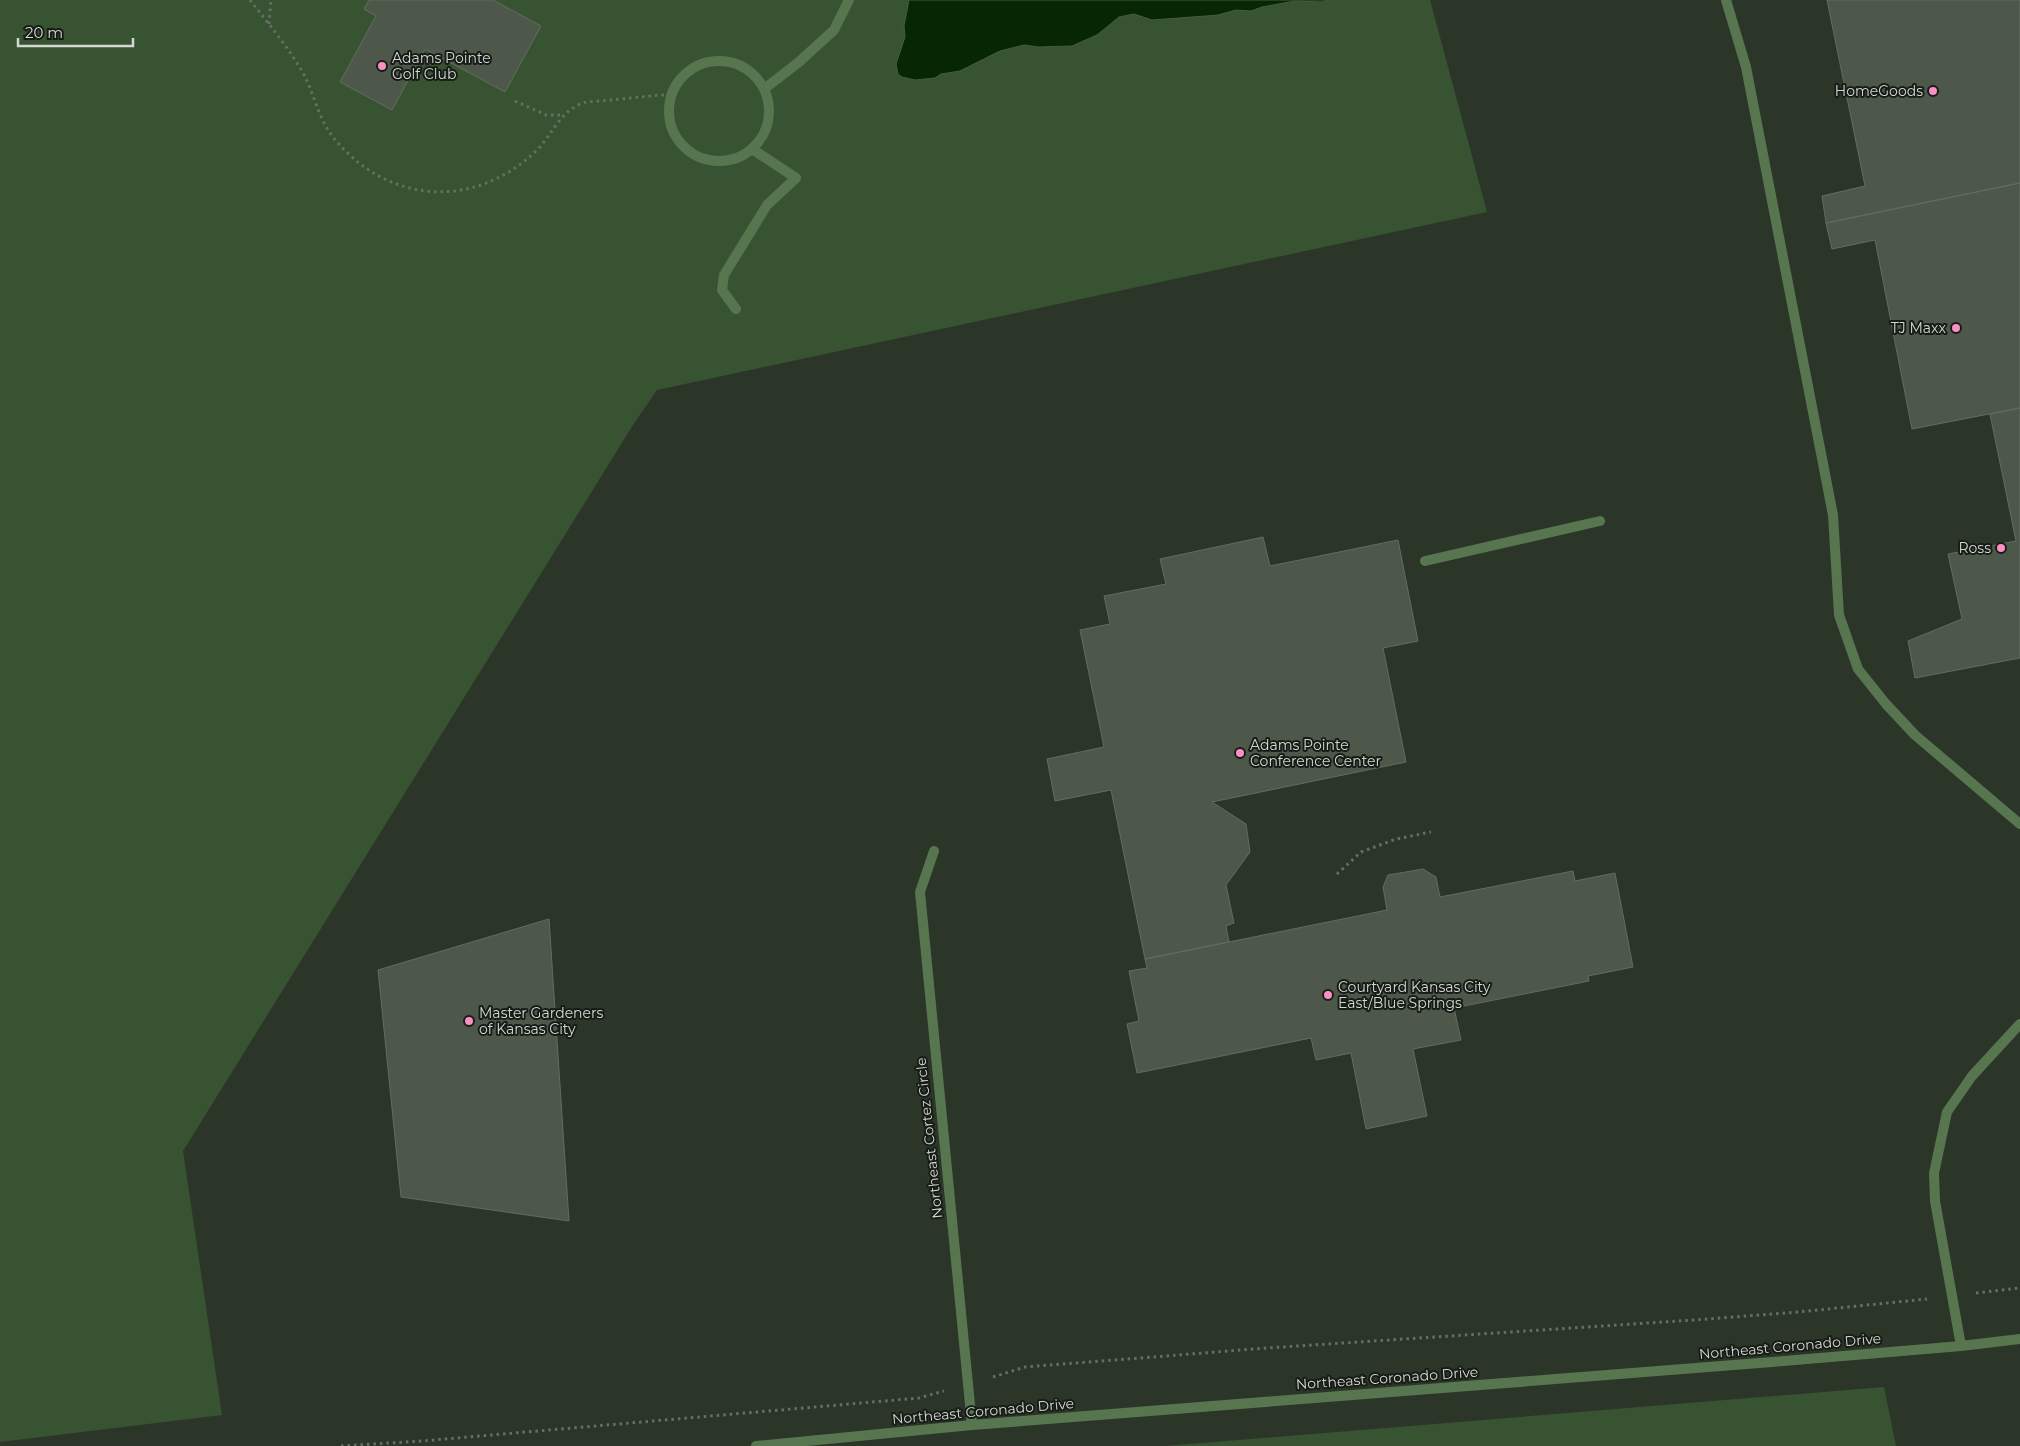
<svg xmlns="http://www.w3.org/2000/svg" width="2020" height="1446" font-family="Montserrat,sans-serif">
<rect width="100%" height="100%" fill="#2b3629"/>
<path fill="#385332" d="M0,0H1430L1487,212L657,390L633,425L183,1151L222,1415L0,1442Z
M1884,1387L1896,1446H1165Z"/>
<path fill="#072603" stroke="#445c41" d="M909,0H1329L1322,2L1295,1L1262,7L1251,11L1236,10L1218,15L1206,16L1152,20L1134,14L1119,17L1097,35L1072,46L1038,47L1024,45L1000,51L960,71L941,74L935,78L915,80L902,77L898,74L896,64L905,37L904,26Z"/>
<path fill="#4d584b" stroke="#626d5f" d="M369,0H493L541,26L505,92L425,49L392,110L340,82L376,16L364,9Z
M1827,0H2020V183L1826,223L1822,196L1865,186Z
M2020,183V408L1912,429L1875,240L1832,249L1826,223Z
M2020,408V658L1915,678L1908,641L1962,619L1948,554L2016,541L1990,414Z
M1263,537L1270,566L1398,540L1418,641L1383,648L1406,762L1212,802L1246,824L1250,852L1226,885L1234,923L1226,926L1229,942L1145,959L1111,790L1055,801L1047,759L1104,747L1080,630L1110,624L1104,596L1166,584L1160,559Z
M1423,869L1436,877L1440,897L1573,871L1575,881L1615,873L1633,967L1588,976L1589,981L1454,1008L1461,1040L1413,1049L1427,1116L1366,1129L1351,1053L1316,1060L1311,1038L1137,1073L1127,1024L1139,1021L1129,971L1147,968L1145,959L1387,910L1383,887L1388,875Z
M549,919L569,1221L401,1197L378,970Z"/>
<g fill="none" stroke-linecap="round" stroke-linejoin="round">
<path stroke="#656f64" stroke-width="3" stroke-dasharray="2.5 4" stroke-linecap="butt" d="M250,0C268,23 287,46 302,71C315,94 318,121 337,142C391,204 474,209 535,152C551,137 557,116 578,105C585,101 591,102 600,101C624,99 648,96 672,94
M269,24L271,0
M515,101L546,115H562
M1337,874L1361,852L1396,839L1431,832
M1976,1293L2020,1288
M993,1377L1025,1367L1267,1348L1694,1320L1798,1312L1927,1299
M341,1446L422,1441L919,1398L944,1391"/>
<path stroke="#577650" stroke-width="10" d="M1726,0L1746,67L1833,515L1839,615L1858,669L1886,704L1915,735L2020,824
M736,309L722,290L724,275L767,205L796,178L752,149
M1425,561L1600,521
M1961,1346L1935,1201L1934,1173L1947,1112L1972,1076L2020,1024"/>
<path stroke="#577650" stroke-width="10" d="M669 111a50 50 0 1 1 100 0a50 50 0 1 1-100 0Z
M764,89L799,62L834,30L849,0
M934,851L920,892L972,1425
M756,1446L972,1425L1772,1362L1961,1346L2020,1339"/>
</g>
<g fill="#fb8fc4" stroke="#171c16" stroke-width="2">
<circle cx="382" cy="66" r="5"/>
<circle cx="1933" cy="91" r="5"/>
<circle cx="1956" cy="328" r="5"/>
<circle cx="2001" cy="548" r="5"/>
<circle cx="1240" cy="753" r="5"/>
<circle cx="1328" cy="995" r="5"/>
<circle cx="469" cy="1021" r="5"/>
</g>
<g text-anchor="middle" stroke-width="4" stroke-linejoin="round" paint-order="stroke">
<g font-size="14" fill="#d3d9d2" stroke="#171c16" text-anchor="start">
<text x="392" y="63">Adams Pointe<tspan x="392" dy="16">Golf Club</tspan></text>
<text x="1923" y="96" text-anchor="end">HomeGoods</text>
<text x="1946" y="333" text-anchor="end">TJ Maxx</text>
<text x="1991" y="553" text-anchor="end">Ross</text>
<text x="1250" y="750">Adams Pointe<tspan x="1250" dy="16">Conference Center</tspan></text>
<text x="1338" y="992">Courtyard Kansas City<tspan x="1338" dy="16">East/Blue Springs</tspan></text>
<text x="479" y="1018">Master Gardeners<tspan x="479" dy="16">of Kansas City</tspan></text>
</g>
<g font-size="14" fill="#d3d9d2" stroke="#171c16">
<text transform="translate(929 1138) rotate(-96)" y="5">Northeast Cortez Circle</text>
<text transform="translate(1790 1346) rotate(-5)" y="5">Northeast Coronado Drive</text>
<text transform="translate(1387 1378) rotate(-4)" y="5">Northeast Coronado Drive</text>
<text transform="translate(983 1411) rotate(-5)" y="5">Northeast Coronado Drive</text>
</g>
</g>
<path d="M18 38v8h115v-8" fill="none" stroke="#d3d9d2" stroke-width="2.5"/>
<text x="25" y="38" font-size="15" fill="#d3d9d2" stroke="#171c16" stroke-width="4" paint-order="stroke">20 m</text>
</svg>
